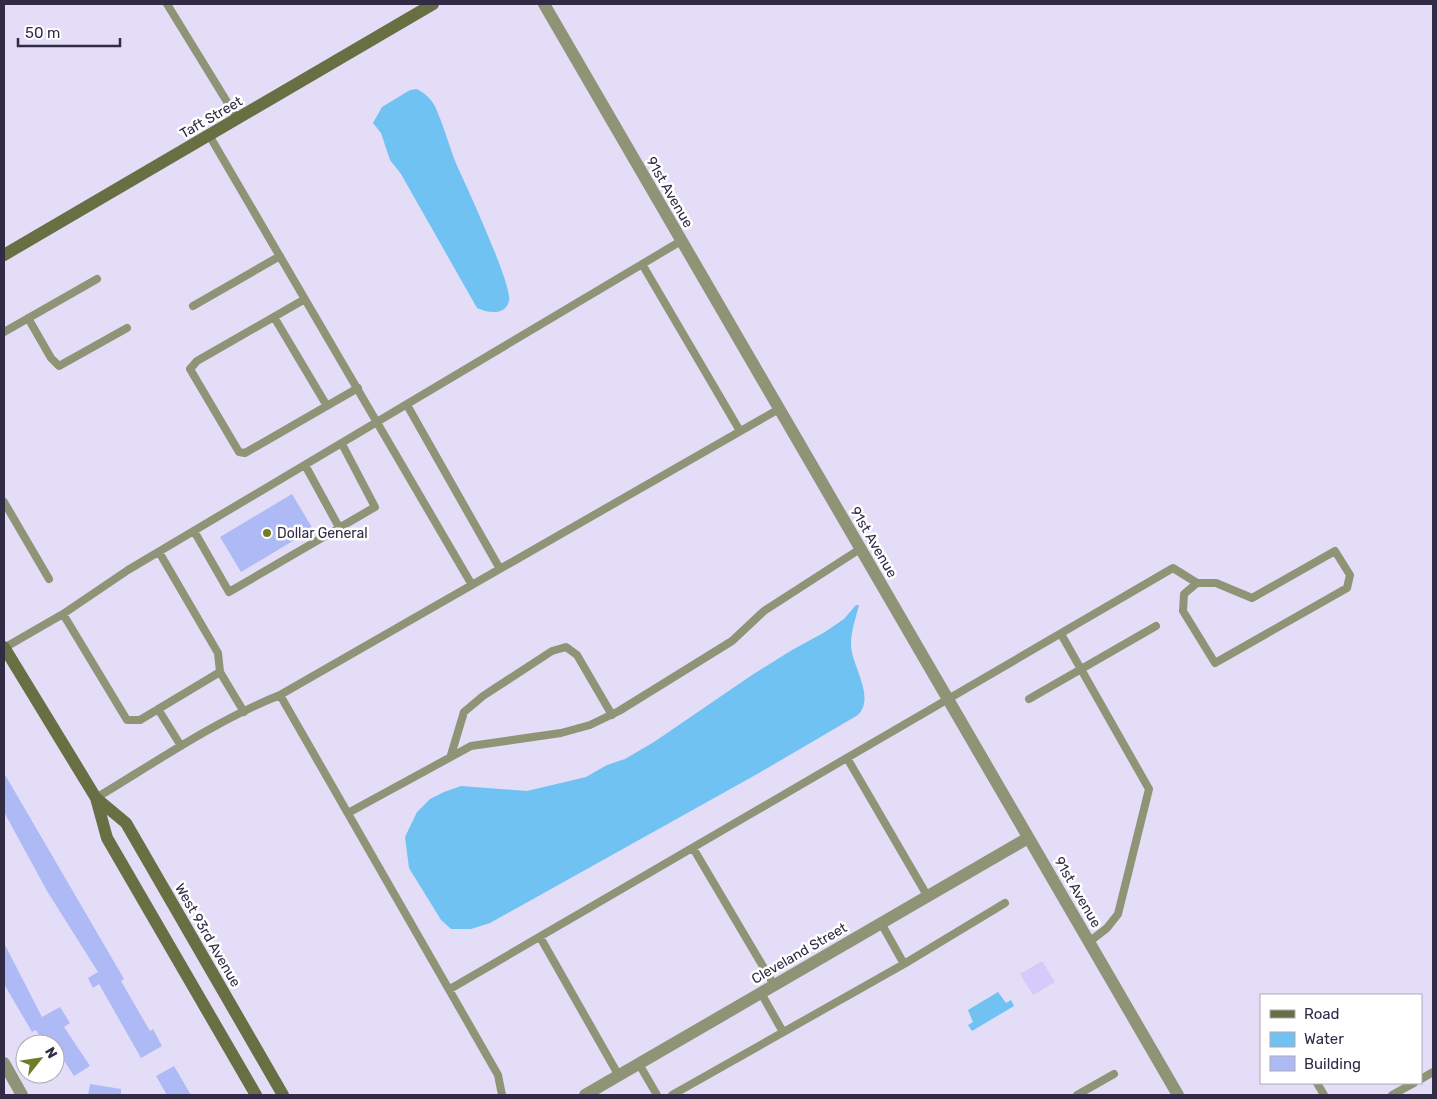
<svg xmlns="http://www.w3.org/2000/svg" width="1437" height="1099" font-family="Rubik,sans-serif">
<rect width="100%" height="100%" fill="#e3ddf8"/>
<path fill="#d5caf9" d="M1042,961L1055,982L1033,995L1020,974Z"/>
<path fill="#6fc2f1" d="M417,89C426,94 433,100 437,111C445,129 450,150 458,168C467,187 513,287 509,301C505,316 488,313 477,308L401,174L390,160L381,133L373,123L382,107L410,90Z
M856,605H859C856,617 851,631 851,644C851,666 876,696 858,715L759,773L490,923L471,929H451L441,920L409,868L405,837L417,812L430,799L444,792L461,786L527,791L586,777L607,765L625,759L654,742L752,675L792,650L825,632L844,619Z
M998,992L1006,1003L1011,1000L1014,1006L972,1031L968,1025L973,1022L968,1010Z"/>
<path fill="#aebaf5" d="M292,494L313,529L241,572L220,537Z
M4,773L124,979L121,981L150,1031L153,1029L162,1046L141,1058L99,984L93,988L88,978L98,972L47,891L4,812Z
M4,943L42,1017L60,1007L70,1023L64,1027L90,1066L74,1076L48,1036L42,1040L36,1030L32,1032L4,984Z
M174,1066L191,1095H167L156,1076Z
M90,1084L121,1089V1095H88Z"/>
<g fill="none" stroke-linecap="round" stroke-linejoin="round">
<path stroke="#8f9476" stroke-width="8" d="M167,4L237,118
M209,135L472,585
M642,264L740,431
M305,299L197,361L190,369L239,452L245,453L358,388
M193,306L280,256
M274,317L327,406
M28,318L51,358L59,366L127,328
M4,332L97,279
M407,405L500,569
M305,465L340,529
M4,502L49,579
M194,531L229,592L375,507L342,444
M63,614L127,720H140L220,672L218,653L159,552
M1061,634L1149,789L1118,914L1107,928L1089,942
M4,648L63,614L128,570L681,241
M220,672L244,712
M280,695L498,1075L502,1095
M1029,699L1156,626
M158,709L181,746
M451,755L464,712L483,696L552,651L566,647L577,655L612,715
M847,758L928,897
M96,798C156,762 215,721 280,695L779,409
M348,813L471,746L561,733L590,725L619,711L732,641L764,611L860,549
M693,848L774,985
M881,923L904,964
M540,937L619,1076
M450,989L1173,568L1197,583H1216L1252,598L1335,551L1350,575L1347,588L1215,663L1183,611L1184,594L1197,583
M761,993L783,1032
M639,1064L657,1095
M1421,1079L1433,1072
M1317,1083L1324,1095
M672,1095L904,964L1005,903
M1077,1095L1114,1074
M1392,1095L1414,1083"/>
<path stroke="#8f9476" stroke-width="12" d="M544,4L1178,1095
M4,1063L22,1095
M585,1095L1028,838"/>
<path stroke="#686f43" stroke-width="12" d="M4,255L433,4
M4,647L96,798L107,838L256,1095
M96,798L126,823L283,1095"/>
</g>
<circle fill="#727b27" stroke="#fff" stroke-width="2" cx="267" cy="533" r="5"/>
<g text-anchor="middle" stroke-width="5" stroke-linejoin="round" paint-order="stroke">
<g font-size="14" fill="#322b46" stroke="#fff">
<text transform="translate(211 117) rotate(-30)" y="5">Taft Street</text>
<text transform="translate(670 192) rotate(60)" y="5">91st Avenue</text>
<text transform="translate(874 542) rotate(60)" y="5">91st Avenue</text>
<text transform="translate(1078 892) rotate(60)" y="5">91st Avenue</text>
<text transform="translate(208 935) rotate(60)" y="5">West 93rd Avenue</text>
<text transform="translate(799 953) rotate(-30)" y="5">Cleveland Street</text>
</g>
<g font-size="14" fill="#322b46" stroke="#fff" text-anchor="start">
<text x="277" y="538">Dollar General</text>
</g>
</g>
<rect width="1437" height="1099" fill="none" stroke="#322b46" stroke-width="10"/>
<rect x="1260" y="994" width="162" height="90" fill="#ffffff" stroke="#adaab5"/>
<rect x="1270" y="1010" width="25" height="8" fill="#686f43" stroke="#adaab5"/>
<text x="1304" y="1019" font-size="15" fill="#322b46">Road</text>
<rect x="1270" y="1032" width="25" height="15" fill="#6fc2f1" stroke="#adaab5"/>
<text x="1304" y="1044" font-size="15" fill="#322b46">Water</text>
<rect x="1270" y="1056" width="25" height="15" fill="#aebaf5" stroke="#adaab5"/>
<text x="1304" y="1069" font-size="15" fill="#322b46">Building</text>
<g transform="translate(40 1059) rotate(60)"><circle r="24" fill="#ffffff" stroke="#adaab5"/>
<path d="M0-4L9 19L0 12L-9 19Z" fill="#727b27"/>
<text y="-8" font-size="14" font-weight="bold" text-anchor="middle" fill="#322b46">N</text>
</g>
<path d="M18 38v8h102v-8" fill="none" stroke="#322b46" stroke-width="2.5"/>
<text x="25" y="38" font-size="15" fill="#322b46" stroke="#ffffff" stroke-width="4" paint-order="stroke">50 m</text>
</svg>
